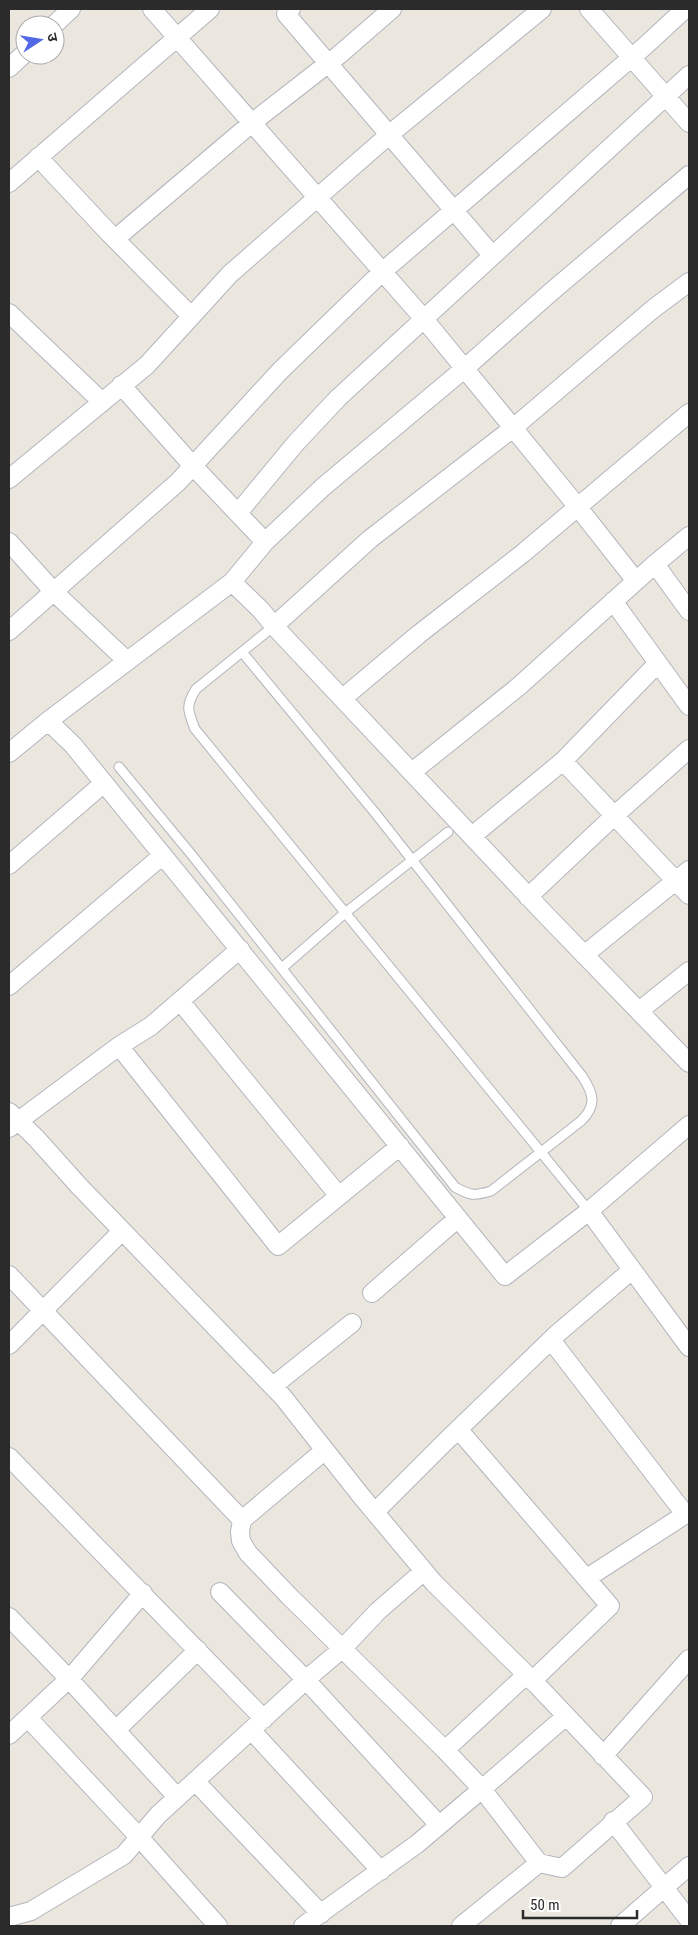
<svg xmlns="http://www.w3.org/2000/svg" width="698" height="1935" font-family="'Roboto Condensed','Noto Sans Devanagari',sans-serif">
<rect width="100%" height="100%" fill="#ebe7df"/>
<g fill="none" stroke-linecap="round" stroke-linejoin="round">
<g stroke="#b3b5bd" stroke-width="11">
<path id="lane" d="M274,626L196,689C185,706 188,711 195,729L589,1211
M119,767L191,854L455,1187C471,1196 474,1196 491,1191L581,1121C597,1105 594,1094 582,1076L376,814L242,652
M282,968L345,913L448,832"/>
</g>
<g stroke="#b3b5bd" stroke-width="20">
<path id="street" d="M152,9L424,319L577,506L636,581
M291,9L286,14L492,255
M589,9L689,123
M54,25L71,9
M9,68L25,53
M38,157L109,233L191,316
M9,183L210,9
M115,239L253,122L339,55L392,9
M9,313L101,401
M121,385L193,466L265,542
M9,479L147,365L230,274L390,134L542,9
M238,513L295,444L338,398L689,75
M9,542L54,592L127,661
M655,564L689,611
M232,582L265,542L323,487L464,369L551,292L689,175
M613,601L689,706
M274,626L370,539L513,428L653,309L689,282
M9,631L178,482L280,371L382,272L645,46L685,9
M343,698L419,634L522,554L689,413
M9,753L48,721
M563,761L689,895
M412,772L518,687L655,564L689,536
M472,836L563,761L658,663
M9,865L104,783
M528,897L615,815L689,749
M584,955L689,870
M9,986L163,855
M180,1001L339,1196
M639,1011L689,971
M119,1046L278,1246L400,1146
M9,1112L36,1138L79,1186L283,1397L362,1497L434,1583L536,1684L643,1797L562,1868L539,1863L461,1926
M689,1125L589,1211L689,1347
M9,1128L119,1046L151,1026L240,949
M589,1211L505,1276L73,745L48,721L232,582L261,610L274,626L543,912L689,1063
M9,1275L242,1520L325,1450
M372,1293L458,1218
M551,1340L685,1514
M9,1345L122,1231
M273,1386L352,1323
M458,1429L610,1606L532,1681
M9,1457L264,1719
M375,1512L446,1441L558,1333L632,1270
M242,1520L240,1532L241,1541L248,1553L289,1596L445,1750L482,1789L417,1844L303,1926
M587,1578L689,1512
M220,1592L306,1680L439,1825
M9,1617L69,1679L177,1797
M28,1718L139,1837L218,1926
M116,1730L198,1650
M252,1731L381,1871
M9,1735L72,1676L143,1593
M445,1750L526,1675
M603,1756L689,1659
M195,1781L321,1914
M613,1821L689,1920
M539,1863L482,1789L566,1716
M9,1917L31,1911L124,1855L158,1815L309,1677L343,1648L378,1611L424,1571
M620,1926L689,1866"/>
</g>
<use href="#lane" stroke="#fff" stroke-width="9"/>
<use href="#street" stroke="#fff" stroke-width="18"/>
</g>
<rect width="698" height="1935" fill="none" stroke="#2b2b2b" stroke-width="20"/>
<g transform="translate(40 40) rotate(78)"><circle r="24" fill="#ffffff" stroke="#aaaaaa"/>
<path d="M0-4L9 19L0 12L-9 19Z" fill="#5368e5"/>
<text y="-8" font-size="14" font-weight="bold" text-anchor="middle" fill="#2b2b2b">उ</text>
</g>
<path d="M523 1910v8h114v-8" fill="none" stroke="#2b2b2b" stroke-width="2.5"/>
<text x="530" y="1910" font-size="15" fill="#2b2b2b" stroke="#ffffff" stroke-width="4" paint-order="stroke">50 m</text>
</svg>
